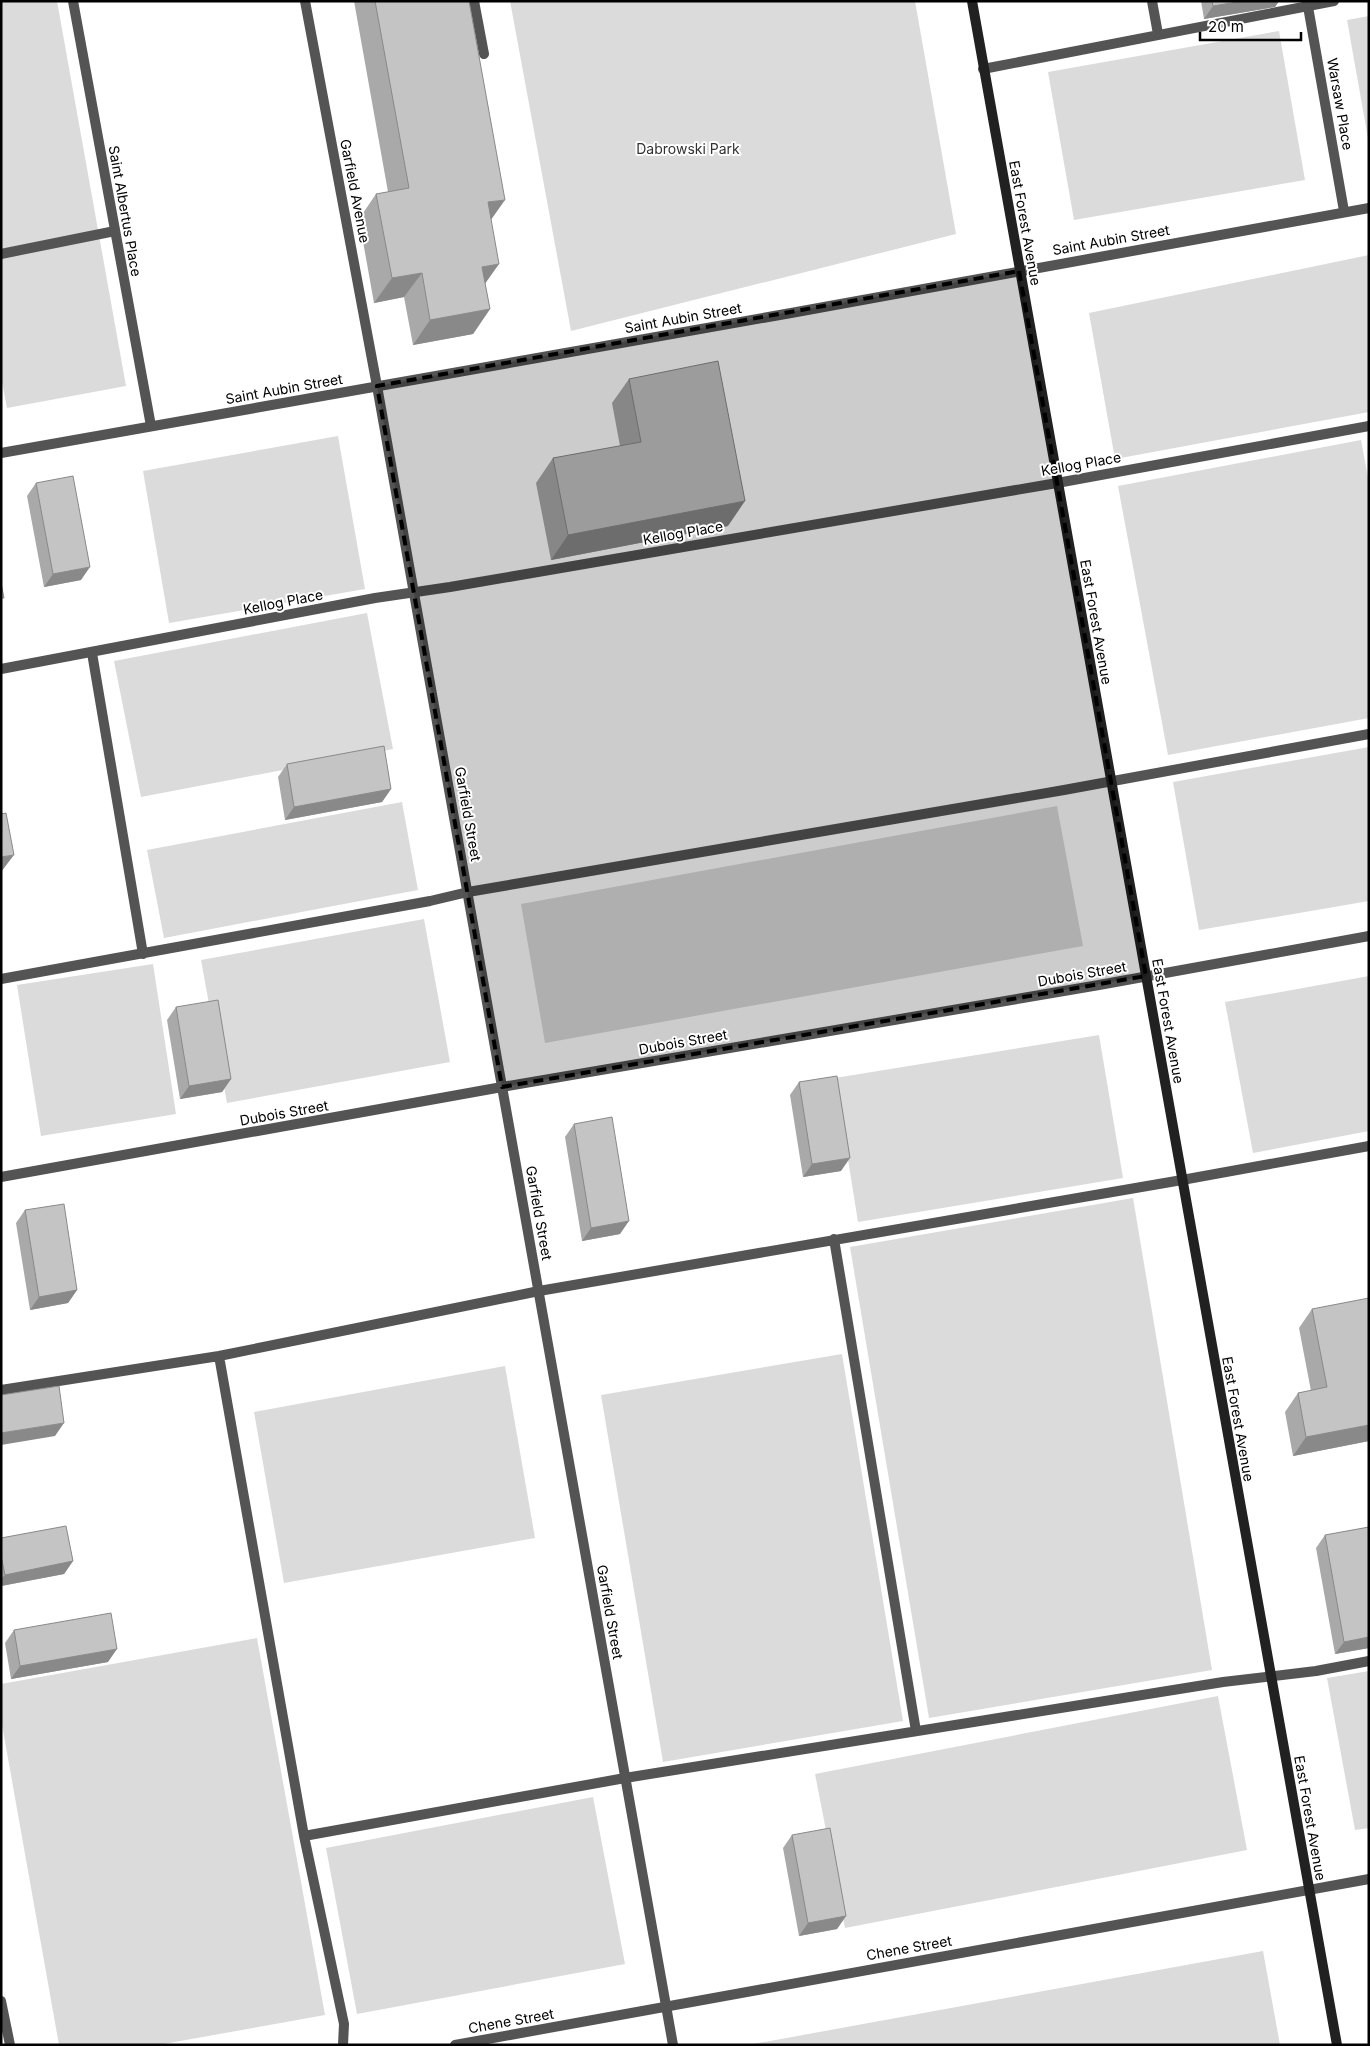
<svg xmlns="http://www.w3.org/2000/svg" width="1370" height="2046" font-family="Inter,sans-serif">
<rect width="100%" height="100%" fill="#fff"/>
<path fill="#dbdbdb" d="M1,1H57L126,386L7,408L1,377Z
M510,1H915L956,234L571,331Z
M1369,16V144L1347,20Z
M1279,31L1305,180L1074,220L1048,72Z
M1369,255V412L1115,459L1089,313Z
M338,436L365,589L169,623L143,471Z
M1361,440L1369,483V718L1168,755L1118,486Z
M367,613L393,749L141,797L114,661Z
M1369,747V901L1199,930L1173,782Z
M402,802L418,890L164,938L147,850Z
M1057,806L1083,946L545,1043L521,904Z
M424,919L450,1062L227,1103L201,960Z
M153,964L176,1114L41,1136L17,985Z
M1369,976V1131L1253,1153L1225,1002Z
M1099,1035L1123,1178L858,1222L835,1078Z
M1133,1198L1212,1670L929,1718L850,1247Z
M842,1354L903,1721L663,1762L601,1395Z
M505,1366L535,1538L284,1583L254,1412Z
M257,1638L325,2015L158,2045H59L1,1719V1684Z
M1369,1671V1828L1355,1830L1327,1678Z
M1218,1696L1247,1850L845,1928L815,1774Z
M593,1797L625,1964L357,2014L326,1848Z
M1263,1951L1280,2045H748Z"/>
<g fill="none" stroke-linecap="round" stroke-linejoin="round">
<path stroke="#545454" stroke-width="10" d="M305,1L377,386
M474,1L484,54
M1152,1L1158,34
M983,69L1334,1
M1,254L115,231
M92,653L143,954
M1,669L375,598L450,587L1057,483L1369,426
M1,979L430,901L468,892L1064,790L1369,734
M834,1239L916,1731
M219,1356L304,1836L344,2024L343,2045
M1,1390L219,1356L539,1291L1182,1180L1369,1146
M304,1836L625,1778L1223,1682L1316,1671L1369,1661"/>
<path stroke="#545454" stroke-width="10" d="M73,1L151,426
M1307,1L1344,211
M377,386L673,2045
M1,453L791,313L1369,208
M1,1177L502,1087L1099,985L1369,936
M1,2001L10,2045"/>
<path stroke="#545454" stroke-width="10" d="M455,2045L1369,1879"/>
<path stroke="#212121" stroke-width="10" d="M972,1L1337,2045"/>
</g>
<path fill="#a9a9a9" d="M354,1H469L491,219L485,284L490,309L473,334L413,345L404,297L374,303L359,219L376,194L388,192Z
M1201,1H1279L1275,7L1204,19Z
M629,379L728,526L551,560L536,483L553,458L620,446L612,403Z
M36,483L81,580L44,587L27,496Z
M287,764L391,789L382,802L285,820L278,777Z
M176,1007L231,1079L222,1092L180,1099L167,1020Z
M799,1082L841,1171L803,1177L790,1095Z
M574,1124L620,1234L582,1241L565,1137Z
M25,1210L77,1290L68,1303L30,1310L16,1223Z
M1312,1309L1369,1441L1293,1456L1285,1412L1298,1393L1311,1391L1299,1328Z
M1369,1527V1648L1335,1654L1316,1548L1325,1535Z
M1,1538L73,1561L64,1574L1,1586Z
M14,1630L108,1662L11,1679L5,1643Z
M792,1835L846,1916L837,1929L799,1936L783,1848Z"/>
<path fill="#898989" d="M1243,1H1279L1275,7L1204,19L1213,6Z
M505,200L488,224V202Z
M499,264L482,288V267Z
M422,273L404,297L374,303L392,278Z
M490,309L473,334L413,345L430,320Z
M745,501L728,526L551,560L568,535Z
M90,567L81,580L44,587L53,574Z
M391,789L382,802L285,820L294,807Z
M14,855L1,872V857Z
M231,1079L222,1092L180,1099L189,1086Z
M850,1158L841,1171L803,1177L812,1164Z
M629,1221L620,1234L582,1241L591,1228Z
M77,1290L68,1303L30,1310L39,1297Z
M64,1423L55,1436L1,1445V1433Z
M1369,1425V1441L1293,1456L1306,1437Z
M73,1561L64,1574L1,1586V1579L5,1575Z
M1369,1637V1648L1335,1654L1344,1642Z
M117,1649L108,1662L11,1679L20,1666Z
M846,1916L837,1929L799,1936L808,1923Z"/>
<path fill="#c4c4c4" stroke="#898989" d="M375,1H469L505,200L488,202L499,264L482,267L490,309L430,320L422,273L392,278L376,194L409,188Z
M1212,1H1243L1213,6Z
M718,361L745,501L568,535L553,458L641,442L629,379Z
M73,476L90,567L53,574L36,483Z
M1,583L4,598H1Z
M384,746L391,789L294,807L287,764Z
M6,813L14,855L1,857V814Z
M218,1000L231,1079L189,1086L176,1007Z
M837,1076L850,1158L812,1164L799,1082Z
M612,1117L629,1221L591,1228L574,1124Z
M64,1204L77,1290L39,1297L25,1210Z
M1369,1298V1425L1306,1437L1298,1393L1327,1387L1312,1309Z
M59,1386L64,1423L1,1433V1395Z
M66,1526L73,1561L5,1575L1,1556V1538Z
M1369,1527V1637L1344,1642L1325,1535Z
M111,1613L117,1649L20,1666L14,1630Z
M830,1828L846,1916L808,1923L792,1835Z"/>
<path fill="#000" fill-opacity="0.2" stroke="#000" stroke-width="4" stroke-dasharray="10 6" stroke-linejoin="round" d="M1019,271L1146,976L502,1087L377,386Z"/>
<g text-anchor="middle" stroke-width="4" stroke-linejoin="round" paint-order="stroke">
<g font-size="14" fill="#000" stroke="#fff">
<text transform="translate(1340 104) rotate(80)" y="5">Warsaw Place</text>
<text transform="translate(355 191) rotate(79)" y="5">Garfield Avenue</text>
<text transform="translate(125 211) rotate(80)" y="5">Saint Albertus Place</text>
<text transform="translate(1025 223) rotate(80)" y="5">East Forest Avenue</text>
<text transform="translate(1111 240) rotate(-10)" y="5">Saint Aubin Street</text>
<text transform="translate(683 318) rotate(-10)" y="5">Saint Aubin Street</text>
<text transform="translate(284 389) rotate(-10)" y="5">Saint Aubin Street</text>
<text transform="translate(1081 464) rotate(-10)" y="5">Kellog Place</text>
<text transform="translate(683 533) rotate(-10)" y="5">Kellog Place</text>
<text transform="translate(283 602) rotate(-11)" y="5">Kellog Place</text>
<text transform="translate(1096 622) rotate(80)" y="5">East Forest Avenue</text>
<text transform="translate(468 814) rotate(80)" y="5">Garfield Street</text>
<text transform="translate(1082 974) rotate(-10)" y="5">Dubois Street</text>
<text transform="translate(1168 1021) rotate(80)" y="5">East Forest Avenue</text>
<text transform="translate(683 1042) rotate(-10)" y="5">Dubois Street</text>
<text transform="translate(284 1113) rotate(-10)" y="5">Dubois Street</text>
<text transform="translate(539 1213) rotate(80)" y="5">Garfield Street</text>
<text transform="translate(1238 1419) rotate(80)" y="5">East Forest Avenue</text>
<text transform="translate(610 1612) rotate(80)" y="5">Garfield Street</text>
<text transform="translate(1310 1818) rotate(80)" y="5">East Forest Avenue</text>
<text transform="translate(909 1948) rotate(-10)" y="5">Chene Street</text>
<text transform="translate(511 2021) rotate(-10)" y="5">Chene Street</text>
</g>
<g font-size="14" fill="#323232" stroke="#fff">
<text x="688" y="154">Dabrowski Park</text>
</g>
</g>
<rect width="1370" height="2046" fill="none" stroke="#000000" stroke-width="5"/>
<path d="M1200 32v8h101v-8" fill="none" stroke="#000000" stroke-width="2.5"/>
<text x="1208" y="32" font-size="15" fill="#000000" stroke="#ffffff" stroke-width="4" paint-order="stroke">20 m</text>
</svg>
